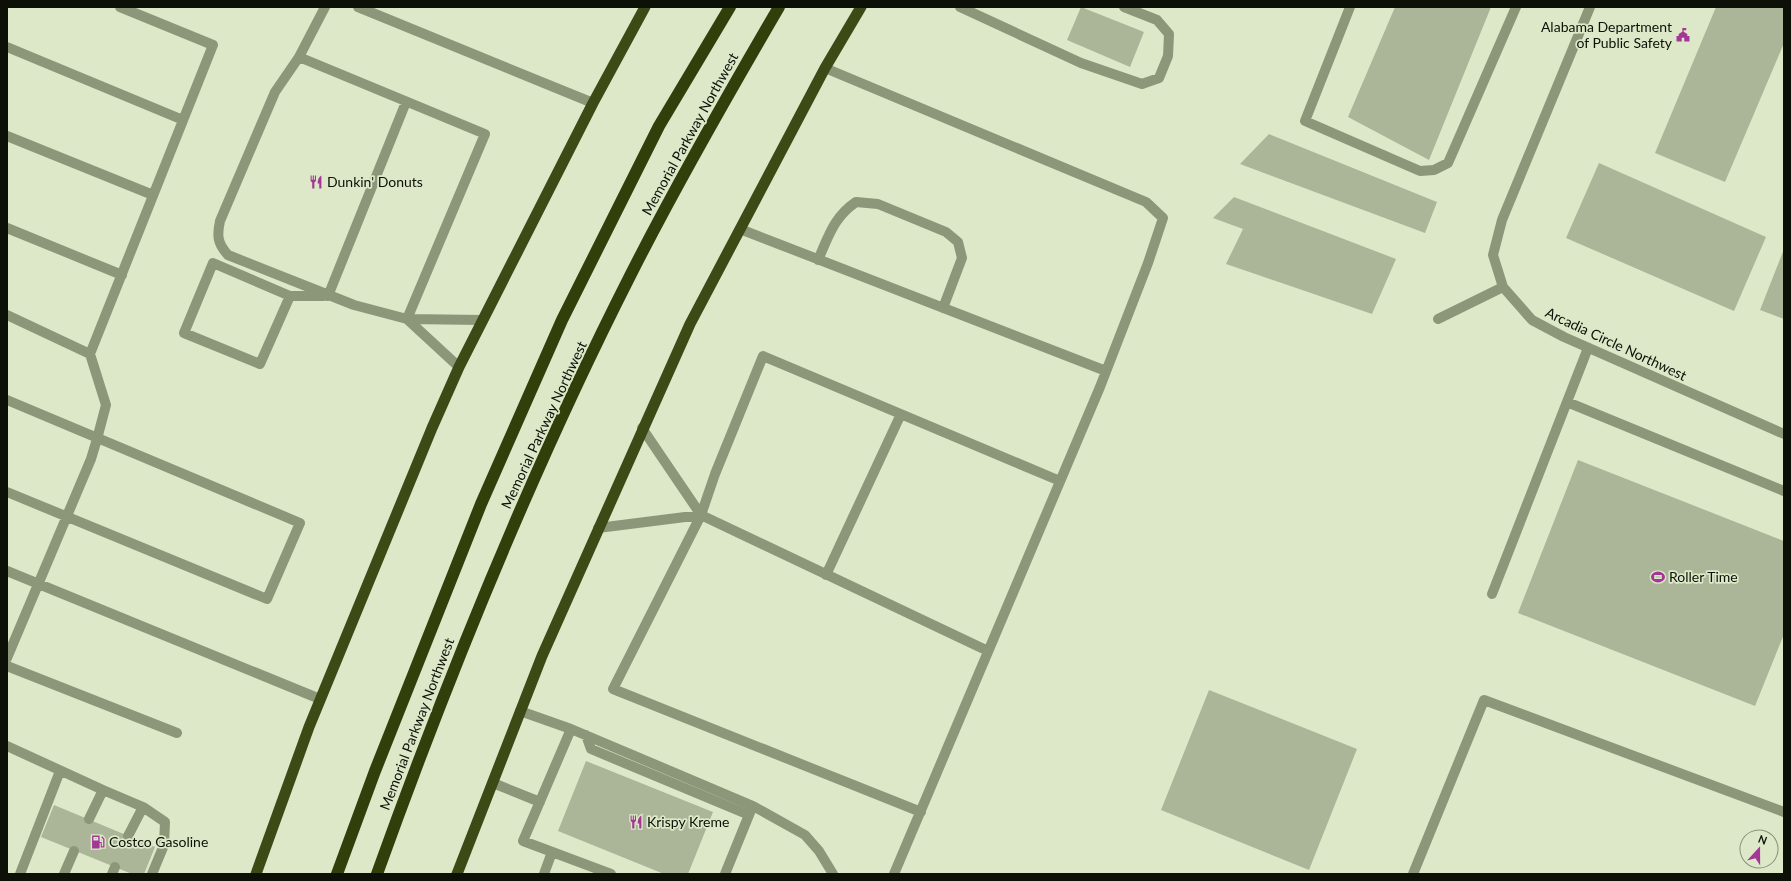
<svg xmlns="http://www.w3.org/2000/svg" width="1791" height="881" font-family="Lato,sans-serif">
<rect width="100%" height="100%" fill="#dde8c9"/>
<path fill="#abb699" d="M1081,7L1144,32L1130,67L1067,40Z
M1395,7H1491L1429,160L1348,117Z
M1716,7H1784V43L1725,182L1655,153Z
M1269,134L1437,202L1425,233L1240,164Z
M1599,163L1766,237L1734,311L1566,238Z
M1234,197L1396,259L1372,314L1226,264L1243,229L1213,218Z
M1784,249V319L1760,310Z
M1578,460L1784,541V634L1755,706L1518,613Z
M1209,690L1357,749L1309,870L1161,810Z
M586,761L713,812L688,874H664L558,831Z
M54,805L155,847L144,874H132L41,837Z"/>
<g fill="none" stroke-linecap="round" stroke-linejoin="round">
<path stroke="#8c9679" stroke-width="10" d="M325,7L299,57L275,92L220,221C217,235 217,243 228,255L354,305L407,319L483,320
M960,7L1081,63L1142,84L1159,78L1168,56L1169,34L1157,20L1124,7
M1350,7L1305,121L1420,171L1434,170L1448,163L1516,7
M7,47L183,120
M299,57L485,134L407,319
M825,68L1146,202L1163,218L1148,263L1100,387L894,874
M7,136L153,195
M7,228L122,275
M740,229L1106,371
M818,260C829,235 834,217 856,202L878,204L946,232L958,242L962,258L943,308
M290,296L213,263L184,333L260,364L290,296H324
M328,296L406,102
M7,315L90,354L106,405L97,439L91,459L7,658
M407,319L459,367
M90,354L213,45L120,7
M7,400L300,523L267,599L7,492
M1567,402L1784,491
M642,428L701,515L988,651
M598,528L701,515
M7,571L320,699
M826,575L901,414
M1492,594L1588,348
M7,666L177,733
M520,711L571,729L523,841L611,874
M571,729L753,806L805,835L819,851L833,874
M586,735L591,749L749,815
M7,746L103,790L143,807L165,822L164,845L152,874
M493,783L540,802
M921,812L613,689L701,515L715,474L763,356L1060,481
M89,819L103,790
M128,836L143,807
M20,874L60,771
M64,874L74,851
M112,874L115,867
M544,874L552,852
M725,874L751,810
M1413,874L1484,700L1784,812"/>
<path stroke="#8c9679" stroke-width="10" d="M358,7L593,103
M1590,7L1502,220L1493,255L1503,287L1532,320L1564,337L1784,434
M1438,319L1503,287"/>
<path stroke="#3c4b16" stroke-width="11" d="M256,874L309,727L432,428L459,367L593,103L645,7
M457,874L542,656L690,324L825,68L861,7"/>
<path stroke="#313f0b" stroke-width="12" d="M337,874L375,771L481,504L562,320L659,126L730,7
M377,874C450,671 532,469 630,276C676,185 727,96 779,7"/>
</g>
<defs>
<g id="civic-bare" transform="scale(1.08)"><path d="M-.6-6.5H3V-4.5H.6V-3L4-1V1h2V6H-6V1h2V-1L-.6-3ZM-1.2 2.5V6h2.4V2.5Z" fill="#a43796" stroke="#dde8c9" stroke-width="2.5" paint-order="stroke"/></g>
<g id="restaurant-bare" transform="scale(1.08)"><path d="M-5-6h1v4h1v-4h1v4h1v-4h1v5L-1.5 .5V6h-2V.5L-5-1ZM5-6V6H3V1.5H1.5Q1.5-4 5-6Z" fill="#a43796" stroke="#dde8c9" stroke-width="2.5" paint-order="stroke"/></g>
<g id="stadium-bare" transform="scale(1.08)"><path d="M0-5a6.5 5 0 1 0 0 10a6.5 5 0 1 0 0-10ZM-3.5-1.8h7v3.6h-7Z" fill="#a43796" stroke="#dde8c9" stroke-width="2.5" paint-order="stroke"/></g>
<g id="fuel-bare" transform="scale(1.08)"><path d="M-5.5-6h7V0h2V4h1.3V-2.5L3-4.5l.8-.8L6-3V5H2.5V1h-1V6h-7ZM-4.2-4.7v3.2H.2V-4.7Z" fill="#a43796" stroke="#dde8c9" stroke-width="2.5" paint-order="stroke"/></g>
</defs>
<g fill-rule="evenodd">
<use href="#civic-bare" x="1683" y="35"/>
<use href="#restaurant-bare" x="316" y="182"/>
<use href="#stadium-bare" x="1658" y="577"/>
<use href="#restaurant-bare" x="636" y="822"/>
<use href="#fuel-bare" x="98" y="842"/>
</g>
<g text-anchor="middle" stroke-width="3.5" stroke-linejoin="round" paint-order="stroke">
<g font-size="14" fill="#0c1006" stroke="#dde8c9" text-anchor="start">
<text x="1672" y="32" text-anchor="end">Alabama Department<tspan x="1672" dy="16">of Public Safety</tspan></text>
<text x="327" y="187">Dunkin' Donuts</text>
<text x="1669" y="582">Roller Time</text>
<text x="647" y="827">Krispy Kreme</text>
<text x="109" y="847">Costco Gasoline</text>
</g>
<g font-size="14" fill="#0c1006" stroke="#dde8c9">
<text transform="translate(690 134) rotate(-61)" y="5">Memorial Parkway Northwest</text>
<text transform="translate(1616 344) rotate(25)" y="5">Arcadia Circle Northwest</text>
<text transform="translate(544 425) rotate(-65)" y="5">Memorial Parkway Northwest</text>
<text transform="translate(417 724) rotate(-69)" y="5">Memorial Parkway Northwest</text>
</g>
</g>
<rect width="1791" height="881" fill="none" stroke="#0c1006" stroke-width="16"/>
<g transform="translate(1759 849) rotate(21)"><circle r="19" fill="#dde8c9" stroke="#89927b"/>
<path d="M0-3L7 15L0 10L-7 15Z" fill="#a43796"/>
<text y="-6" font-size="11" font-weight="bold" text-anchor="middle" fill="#0c1006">N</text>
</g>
</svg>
